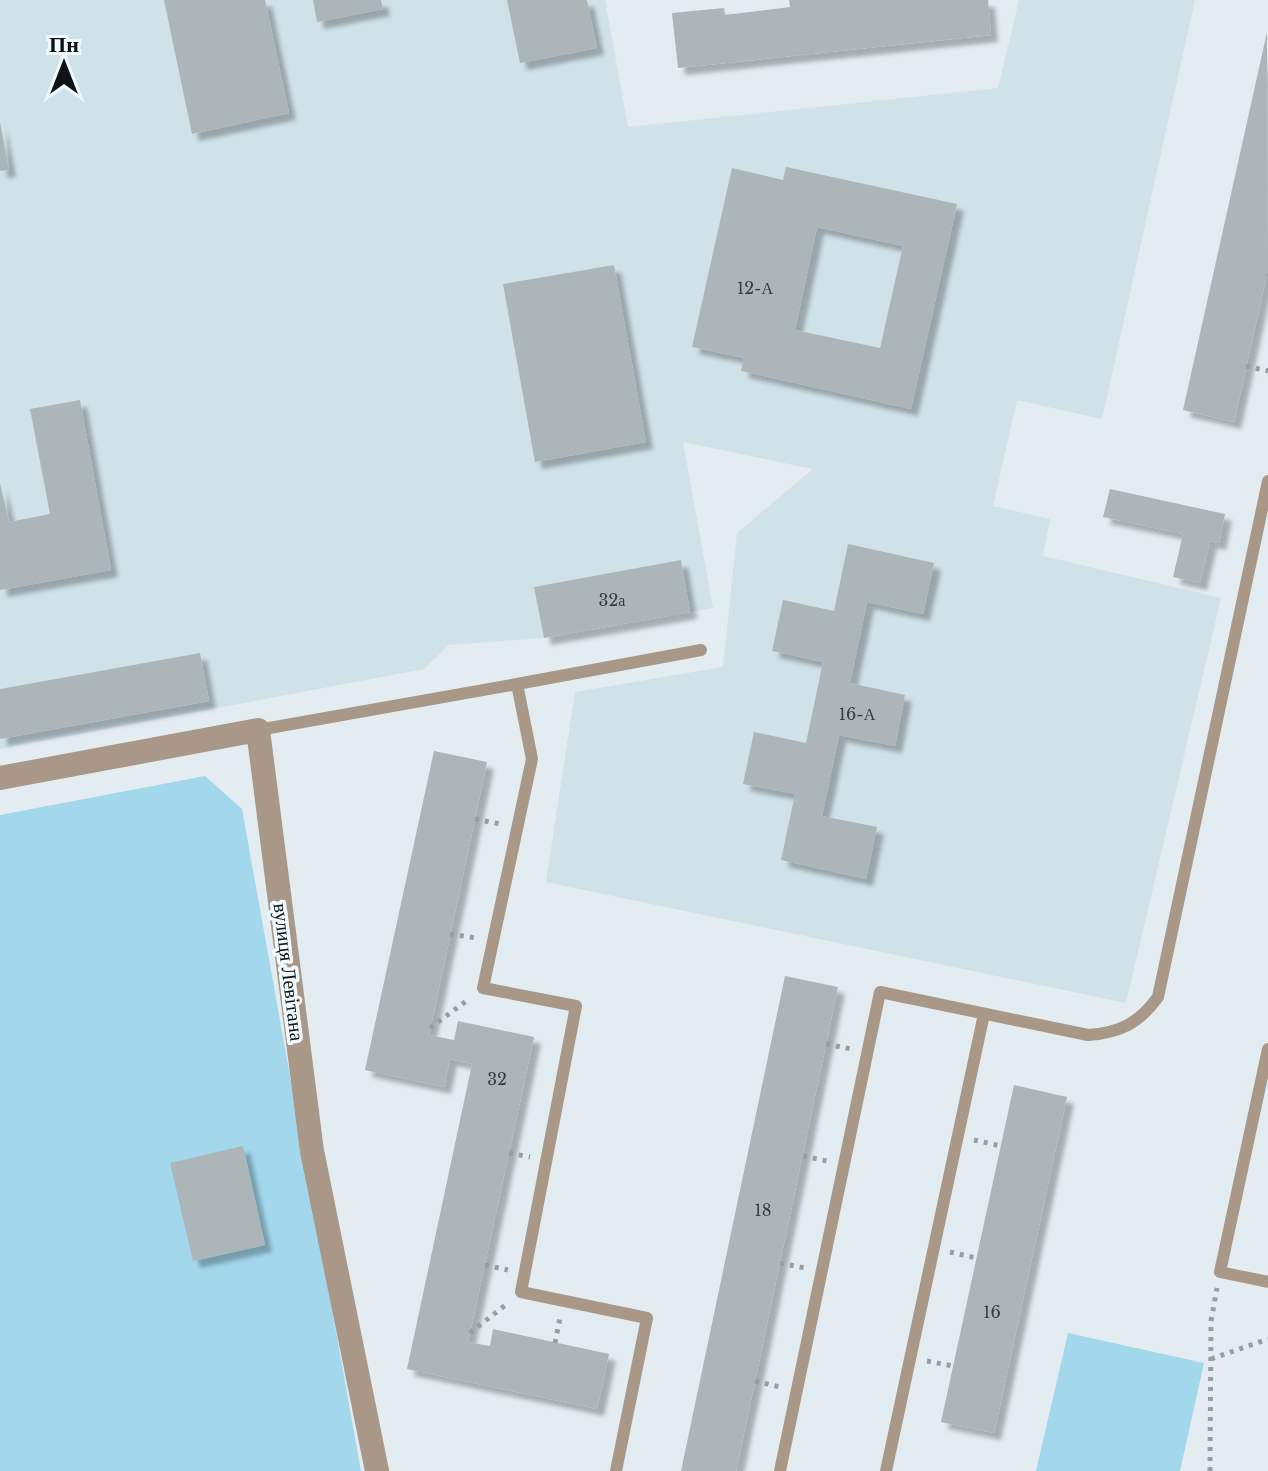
<svg xmlns="http://www.w3.org/2000/svg" width="1268" height="1471" font-family="'Libre Baskerville',serif">
<defs>
<filter id="shadow"><feDropShadow dx="7" dy="7" stdDeviation="2" flood-color="#0004"/></filter>
</defs>
<rect width="100%" height="100%" fill="#e3ecf0"/>
<path fill="#cfe1e9" d="M0,0H605L628,127L998,88L1019,0H1195L1102,419L1017,400L993,506L1050,519L1043,556L1221,598L1126,1003L546,882L575,692L723,667L737,533L813,469L683,442L713,608L544,638L449,645L424,669L0,749Z"/>
<path fill="#a2d7ec" d="M205,776L242,809L361,1471H0V815Z
M1068,1333L1204,1363L1180,1471H1036Z"/>
<path fill="#acb6b9" fill-rule="evenodd" filter="url(#shadow)" d="M164,0H265L289,113L192,134Z
M313,0H381L383,9L317,22Z
M507,0H587L597,48L520,63Z
M789,0H988L991,35L678,68L672,13L724,8L725,15L790,7Z
M1267,32L1268,269L1234,422L1183,410Z
M0,122L9,170L0,171Z
M786,167L957,204L911,409L741,371L744,358L692,347L732,168L783,180ZM817,227L903,246L880,348L795,330Z
M614,265L646,442L535,462L503,284Z
M80,400L111,570L0,590V483L9,522L50,514L30,409Z
M1110,489L1225,514L1219,543L1210,541L1200,583L1173,577L1183,534L1103,517Z
M848,544L934,563L923,614L867,602L850,683L905,695L895,746L839,735L822,816L877,827L866,879L781,860L795,794L743,784L754,732L806,743L823,662L772,651L783,600L834,611Z
M681,560L690,612L544,638L534,587Z
M200,653L209,701L0,739V689Z
M434,751L487,762L429,1035L454,1040L458,1021L534,1037L468,1342L490,1346L493,1329L609,1354L597,1409L407,1369L472,1064L450,1059L444,1087L365,1070Z
M785,976L838,987L736,1471H681Z
M1014,1085L1067,1097L994,1433L941,1422Z
M243,1146L265,1245L193,1261L170,1163Z"/>
<g fill="none" stroke-linecap="round" stroke-linejoin="round">
<path stroke="#989fa2" stroke-width="5" stroke-dasharray="4 6" stroke-linecap="butt" d="M1267,274L1268,275
M1246,366L1268,371
M475,819L500,824
M450,934L476,938
M430,1028L469,999
M826,1044L851,1049
M974,1140L1001,1146
M509,1153L530,1157
M803,1156L827,1161
M950,1252L976,1258
M780,1263L805,1268
M485,1265L508,1270
M470,1333L508,1303
M555,1343L560,1318
M1211,1359L1268,1339
M927,1361L953,1366
M755,1381L780,1387
M1210,1471L1211,1321L1217,1288"/>
<path stroke="#a99888" stroke-width="12" d="M517,684L701,650
M258,730L517,684L532,759L483,988L576,1006L521,1292L647,1318L616,1471
M1268,1049L1220,1272L1268,1282
M780,1471L880,992L1088,1035C1120,1033 1139,1023 1158,997L1268,481
M886,1471L984,1014"/>
<path stroke="#a99888" stroke-width="24" d="M0,778L258,730L312,1151L377,1471"/>
</g>
<g text-anchor="middle" stroke-width="7" stroke-linejoin="round" paint-order="stroke">
<g font-size="16" fill="#363b3c">
<text x="755" y="294">12-А</text>
<text x="612" y="606">32а</text>
<text x="857" y="720">16-А</text>
<text x="497" y="1085">32</text>
<text x="763" y="1216">18</text>
<text x="992" y="1318">16</text>
</g>
<g font-size="20" fill="#0e1213" stroke="#f0fafe">
<text transform="translate(289 972) rotate(83)" y="7">вулиця Левітана</text>
</g>
</g>
<g transform="translate(64 64)" stroke="#f0fafe" stroke-width="6" paint-order="stroke">
<path d="M0-6L14 30L0 20L-14 30Z" fill="#0e1213"/>
<text y="-12" font-size="22" font-weight="bold" text-anchor="middle" fill="#0e1213">Пн</text>
</g>
</svg>
